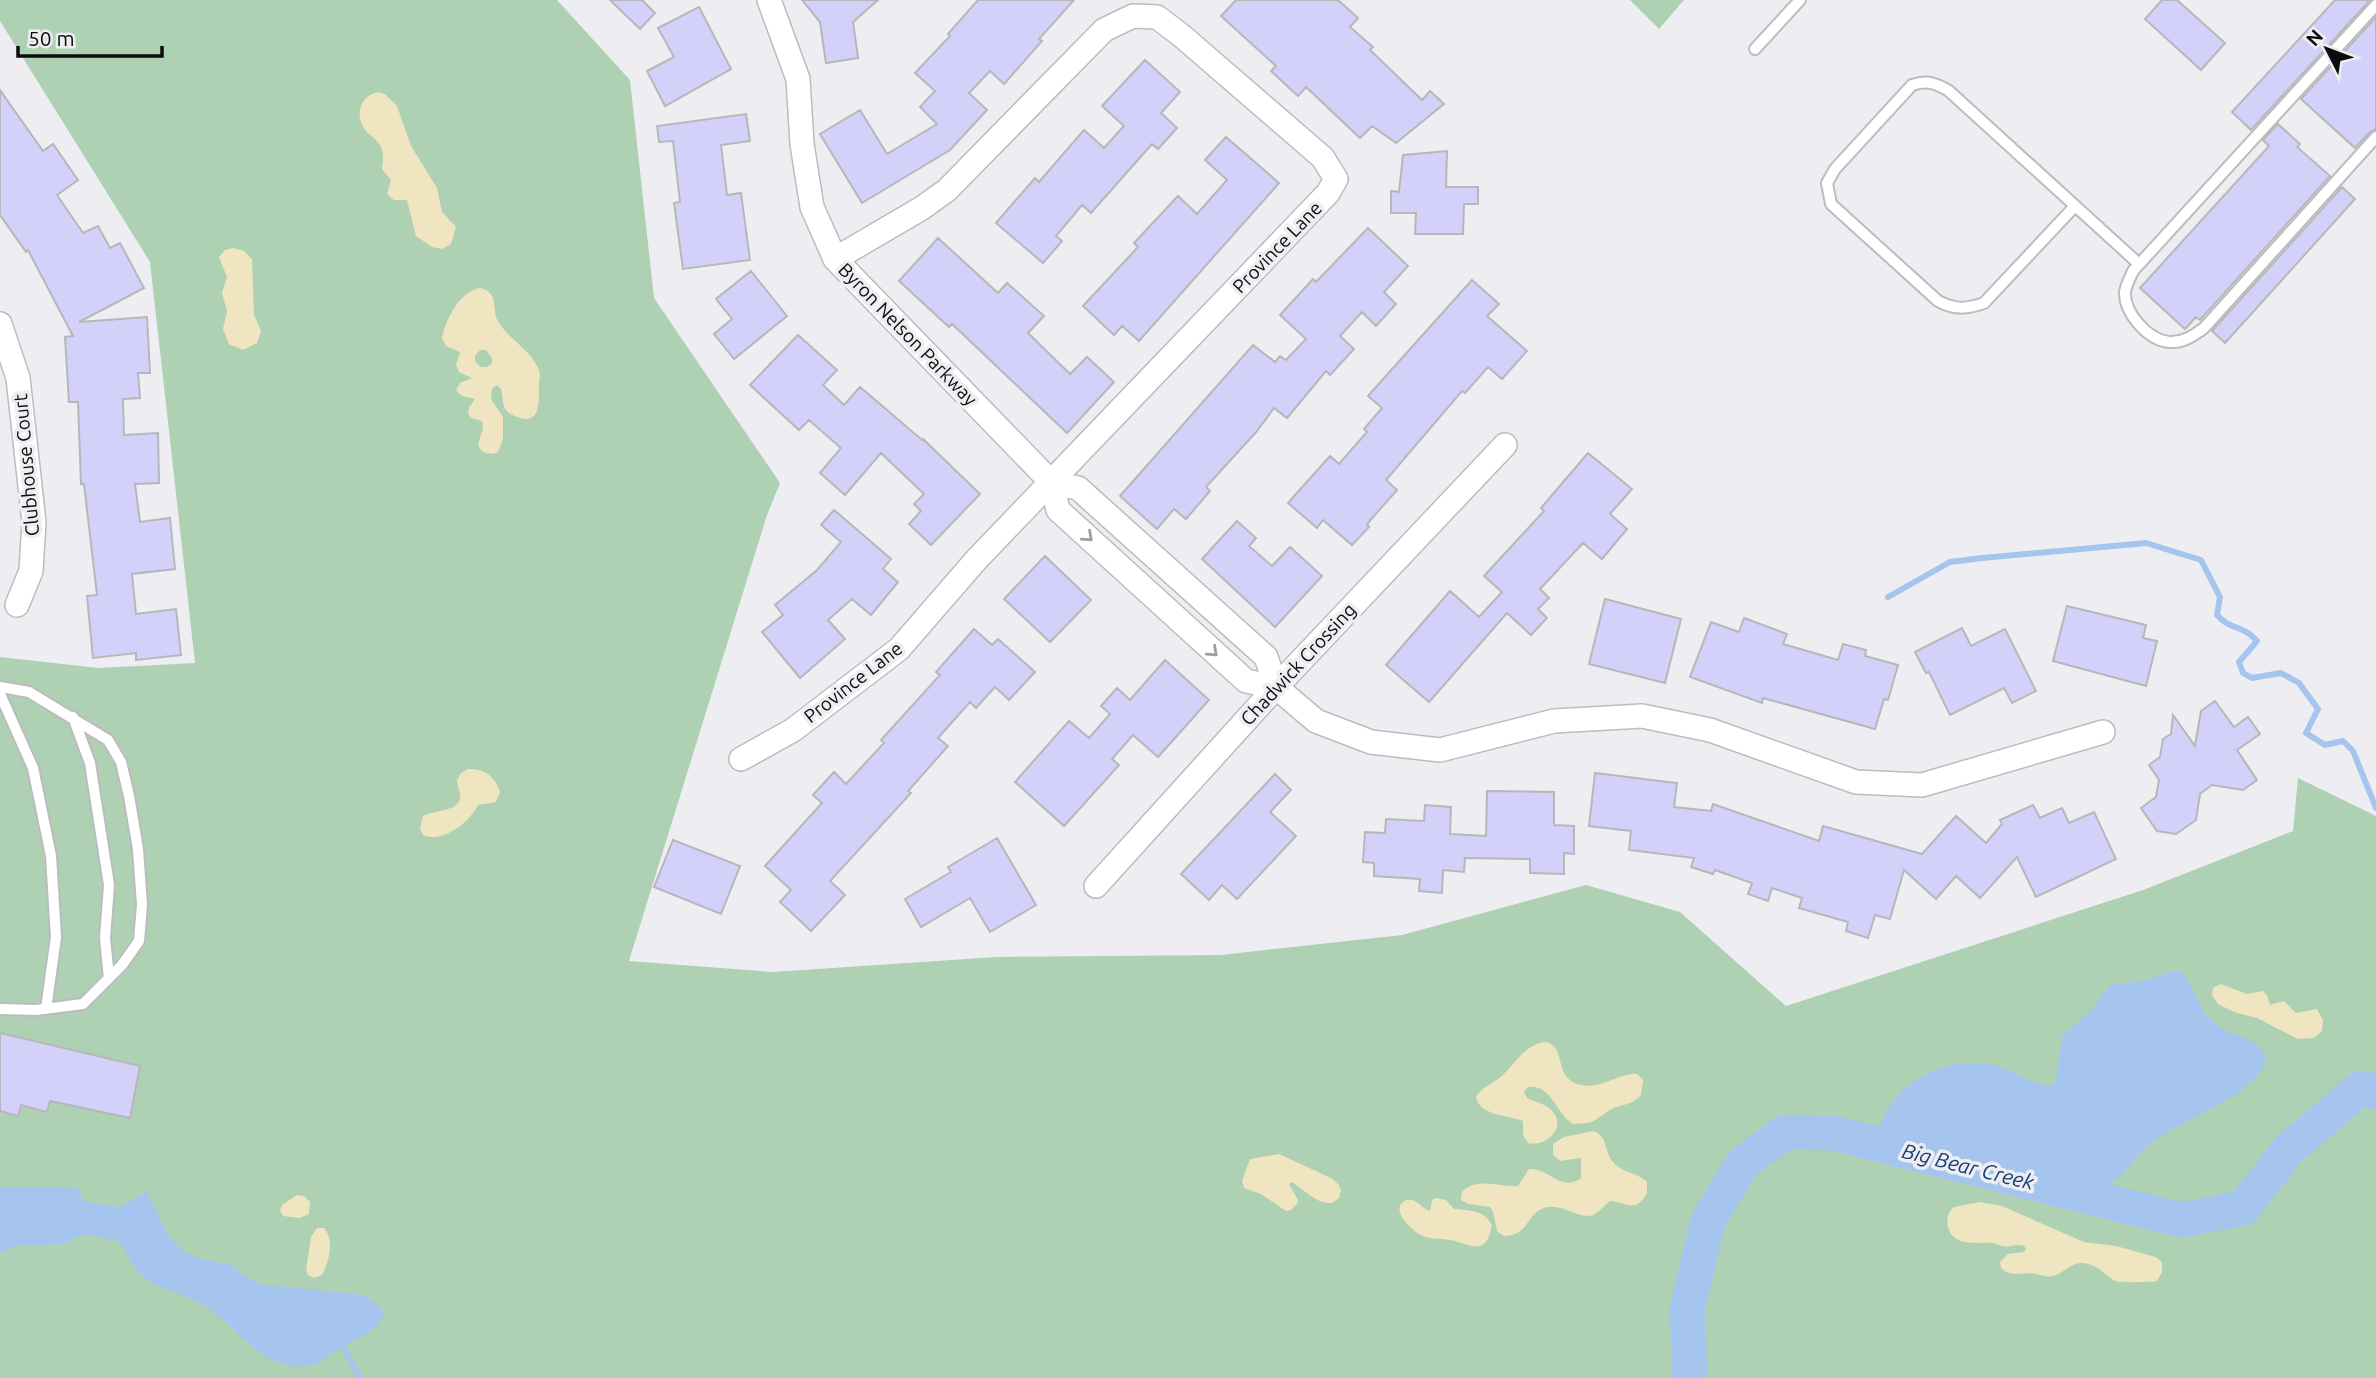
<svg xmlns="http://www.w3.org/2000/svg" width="2376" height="1378" font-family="Ubuntu,sans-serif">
<rect width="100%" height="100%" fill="#eeeef2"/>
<path fill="#aed1b3" d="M0,0H557L630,80L654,298L780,483L767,515L629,961L773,972L996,957L1221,955L1402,935L1586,885L1680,912L1786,1006L2143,890L2293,831L2298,778L2376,816V1378H0V657L99,668L195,663L150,262L0,21Z
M1630,0H1684L1659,29Z"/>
<path fill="#efe5c0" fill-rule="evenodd" d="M379,92L385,94L397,106L411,146L437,188L442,212L456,227L451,244L442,249L432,247L416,236L407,200H394L387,194L391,180L382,169C383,161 384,154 381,147C377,139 371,137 366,131C353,116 361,94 379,92Z
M233,248L244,251L252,259L254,315L261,331L257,343L243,350L229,344L223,329L227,311L222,293L227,277L219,257L225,250Z
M480,288C501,293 490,309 499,323C510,340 530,350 538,368C542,376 538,381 539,389C539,402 540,424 520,418C516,417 509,414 506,410C502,405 503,395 501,389L497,385L492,388L491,399L503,417V439L498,452C490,456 481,453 478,445L483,428L482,421L471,418L468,413L469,407L475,399L462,396L456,390L460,383L472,378L459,372L456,365L460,352L446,346L442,338C446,319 459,292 480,288ZM480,350H486L492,358V363L487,367H481L475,361V356Z
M468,769C484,768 496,777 500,792L496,802L478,805C470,822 442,844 423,835L420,828L423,816C433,810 458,812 460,798C461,792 457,786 457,780L461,773Z
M2221,984L2247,994L2263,991L2267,995L2270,1005L2284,1001L2296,1013L2317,1009L2323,1020L2322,1031L2314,1038L2298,1039L2257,1018L2234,1012L2218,1004L2212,995L2213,988Z
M1545,1042C1568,1046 1552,1080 1582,1085C1602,1089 1618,1073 1637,1074L1643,1080L1641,1095C1630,1107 1622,1103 1610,1110C1591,1122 1597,1123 1573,1124C1556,1114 1552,1084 1528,1087L1524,1092L1527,1098C1536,1103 1546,1103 1553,1112C1567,1129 1544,1148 1528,1143L1523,1135V1121C1509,1115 1479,1116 1476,1097C1482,1086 1493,1084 1502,1076C1516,1063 1524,1045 1545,1042Z
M1593,1131C1608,1135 1604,1152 1613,1162C1622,1173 1637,1172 1647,1182V1193C1636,1214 1626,1202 1610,1201C1604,1205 1600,1212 1593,1215C1578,1220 1562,1202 1544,1208C1526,1214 1529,1236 1504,1236L1497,1231L1493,1212L1490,1207L1468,1204L1461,1200L1462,1192C1477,1176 1500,1188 1518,1186L1529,1169C1548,1167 1562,1193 1581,1178V1158L1560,1161L1553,1155V1144L1564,1137Z
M1279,1154L1331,1178L1338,1184L1341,1190L1339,1198L1332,1203C1315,1204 1305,1189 1291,1182L1289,1184L1298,1200L1297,1204L1291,1210L1286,1211L1261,1194L1244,1188L1242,1181L1250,1159Z
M297,1195L304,1196L310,1202L309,1214L299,1218L283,1216L280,1211L282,1205Z
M1436,1198L1446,1200L1454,1209C1469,1211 1484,1209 1492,1225C1486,1259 1469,1243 1450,1240C1439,1238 1429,1240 1419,1234C1411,1229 1393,1213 1402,1203C1405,1200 1408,1199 1412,1200C1419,1202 1423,1209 1430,1211L1432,1200Z
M1980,1202L2002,1206L2084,1242L2116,1246L2156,1257L2162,1262V1272L2157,1281C2152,1282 2118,1283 2115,1281C2103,1274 2098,1264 2082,1263C2070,1263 2064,1273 2053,1276C2046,1278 2039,1274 2032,1273C2025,1273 2017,1275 2010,1273C2005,1272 2005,1271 2001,1268L2000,1262L2008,1254L2024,1252L2026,1249L2024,1246C2017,1243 2010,1248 2003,1246C1999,1246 1996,1243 1992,1243C1977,1242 1953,1247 1948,1227C1946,1219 1948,1212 1954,1207Z
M317,1228H324C335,1241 329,1261 322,1275L314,1278L308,1275L306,1270L311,1237Z"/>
<path fill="#a5c5ef" d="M2176,970C2194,975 2194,1006 2212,1020C2215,1023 2220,1028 2224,1030C2237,1036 2266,1041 2265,1060C2264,1087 2194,1117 2173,1129C2163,1135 2154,1140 2146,1147C2130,1163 2122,1181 2099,1189C2076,1198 2049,1194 2025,1190L1878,1137C1885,1085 1945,1054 1994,1065C2014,1070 2030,1085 2050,1086L2056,1081L2062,1036L2093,1008L2110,985L2143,981Z
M0,1187H77L84,1201L120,1207L147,1191L169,1237L181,1249L197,1258L232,1265L242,1274L259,1284L364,1295L378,1305L383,1311L382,1320C372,1334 358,1338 343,1346C334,1351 326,1360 316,1364C266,1378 241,1329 205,1306C190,1296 173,1293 156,1285C138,1277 129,1257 119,1241L82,1234L65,1244L17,1246L0,1253Z"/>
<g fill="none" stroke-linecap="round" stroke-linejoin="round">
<path stroke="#a5c5ef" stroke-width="6" d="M1888,597L1950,562L1982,558L2146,543L2201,560L2220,597L2217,615C2231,631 2242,624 2257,641L2239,662L2243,673L2252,678L2281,673L2299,683L2318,709L2306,733L2325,745L2343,741L2353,751L2376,808
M338,1344L343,1346L360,1378"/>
<path stroke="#a5c5ef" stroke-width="35" d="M1690,1378L1687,1309L1708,1221L1742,1164L1785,1132L1833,1133L2181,1220L2243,1208L2290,1148L2361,1088L2376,1092"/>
</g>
<path fill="#d3d1f9" stroke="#b7b7ba" stroke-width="2" d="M610,0H642L655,13L640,29Z
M802,0H878L853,22L858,58L826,63L820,22Z
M978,0H1074L1039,39L1042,41L1004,84L990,71L969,93L987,110L950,150L862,203L820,134L860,110L887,154L937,124L920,107L935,91L915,73L950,36L948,34Z
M1236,0H1338L1358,18L1350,27L1373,47L1370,50L1422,100L1430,91L1444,104L1396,143L1372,126L1360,138L1306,87L1298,96L1271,71L1276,66L1221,16Z
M2162,0H2177L2225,43L2201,70L2145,19Z
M2335,0H2370L2251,130L2232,112Z
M699,7L731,69L665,106L647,71L674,57L658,28Z
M2376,17V129L2370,132L2355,148L2301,99Z
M1145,60L1180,92L1161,113L1177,128L1158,149L1152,144L1091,213L1082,205L1056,236L1062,241L1043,263L996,223L1035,178L1039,182L1084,130L1104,148L1124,126L1102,106Z
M0,90L43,151L53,144L78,180L57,195L83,233L98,226L110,248L120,243L144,288L79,322L147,317L150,373H138L140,398L123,399L124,435L158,433L159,483L135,484L140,522L170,518L175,569L132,574L136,614L176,609L181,655L136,660V653L93,658L87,596L97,595L84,484H81L78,402H69L65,337L73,336L28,250L26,252L0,215Z
M746,114L750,141L721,145L727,195L741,193L750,260L683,269L674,203L680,202L673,141L659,142L657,126Z
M2278,124L2300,144L2297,147L2330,176L2200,320L2196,317L2185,329L2140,288L2269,146L2263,140Z
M1226,137L1279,183L1139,341L1122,326L1114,335L1083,306L1138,247L1134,243L1178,196L1197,214L1227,180L1205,160Z
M1447,151L1446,187H1478V204H1464L1463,234H1415L1416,213H1391V191L1399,192L1403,155Z
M2342,187L2355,199L2225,343L2212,331Z
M1368,228L1408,266L1384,292L1396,304L1376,326L1362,312L1340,336L1354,349L1330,375L1326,371L1287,418L1274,408L1257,431L1206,487L1210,491L1186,519L1174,509L1157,529L1120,496L1253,345L1275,362L1280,356L1286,360L1306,339L1280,315L1313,279L1316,282Z
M938,238L998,293L1007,283L1044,316L1028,333L1070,374L1087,357L1114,382L1067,433L952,324L949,327L899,281Z
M751,271L787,316L734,359L714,334L732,319L716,299Z
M1472,280L1499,304L1487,316L1527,351L1502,379L1488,367L1465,393L1462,391L1386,480L1397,490L1367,524L1369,527L1352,545L1323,520L1317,528L1288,503L1330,456L1339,464L1367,432L1364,429L1382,408L1368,396Z
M798,335L837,370L823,385L844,405L860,387L922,440L923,439L980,494L931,545L909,524L921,511L914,504L924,494L881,453L845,495L820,473L841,448L809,420L799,430L750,385Z
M1588,453L1632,489L1610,514L1627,529L1602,559L1583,543L1540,589L1549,598L1538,609L1547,618L1531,635L1507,613L1429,702L1386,665L1450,591L1479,617L1502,592L1484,576L1544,511L1541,508Z
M834,510L891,559L883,569L898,582L871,615L852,599L828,620L845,639L800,678L762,632L783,615L775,605L817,570L841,542L821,525Z
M1237,521L1256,538L1249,546L1272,566L1290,547L1322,576L1275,627L1202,559Z
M1045,556L1091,600L1050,642L1004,599Z
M1605,599L1681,619L1665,683L1589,664Z
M2067,606L2146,625L2143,638L2157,641L2146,686L2053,661Z
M1744,618L1787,634L1783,644L1838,660L1843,644L1866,650L1865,656L1898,665L1888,700L1884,699L1875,729L1763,698L1762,703L1690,677L1711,622L1739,632Z
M1962,628L1971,646L2005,629L2036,691L2012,703L2004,688L1950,715L1929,672L1926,673L1915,652Z
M974,629L992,645L998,639L1035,672L1009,700L995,687L976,708L970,702L938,738L948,746L908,791L911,793L830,881L845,895L811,931L780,902L791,890L765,866L822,803L813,795L834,772L846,784L884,743L881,740L940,675L936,672Z
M1165,660L1209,700L1158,757L1133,735L1112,759L1119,765L1064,826L1015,782L1069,721L1089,738L1110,714L1101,706L1117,688L1130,700Z
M2215,701L2234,727L2248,717L2260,734L2237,750L2257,780L2243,790L2212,785L2200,794L2196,820L2176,834L2157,831L2141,808L2156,797L2159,780L2149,765L2160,757L2163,739L2171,734L2173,715L2195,746L2201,711Z
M1595,773L1677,783L1674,807L1711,811L1713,804L1819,841L1823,826L1922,854L1956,816L1986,843L2002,824L2000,820L2033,805L2040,818L2062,808L2069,823L2094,812L2116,859L2036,897L2017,857L1980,898L1956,876L1936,899L1904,870L1890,919L1875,915L1868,938L1846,931L1848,922L1799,908L1802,898L1772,888L1768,901L1748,894L1752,883L1715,870L1713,874L1691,867L1694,858L1629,850L1631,831L1589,826Z
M1275,774L1291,790L1270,812L1296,836L1237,899L1222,885L1209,900L1181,874Z
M1487,791L1554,792V825L1574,826V854L1564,853V874L1530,873V859L1465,858L1464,872L1443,870L1442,893L1419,891L1420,879L1374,876V863L1363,862L1365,832L1385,833L1386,819L1424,821L1425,805L1451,807L1450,834L1486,836Z
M997,838L1036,905L990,932L970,898L921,927L905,899L951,872L948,867Z
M673,840L740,866L721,914L654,887Z
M0,1033L140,1066L130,1118L50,1101L47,1112L21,1105L18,1116L0,1111Z"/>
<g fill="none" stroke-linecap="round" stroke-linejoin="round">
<g stroke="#bcbcbf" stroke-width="14">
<path id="lane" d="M2376,5L2133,271C2130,278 2126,285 2125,292C2124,313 2148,340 2169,342C2183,343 2193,336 2204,328L2376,137
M1755,49L1800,0
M2075,206L1984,303C1967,309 1955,310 1938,301L1831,204L1827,183L1835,169L1912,85C1927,80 1936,83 1949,91L2139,264
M0,687L29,692L108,740L121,762L129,796L138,849L142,905L139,941L122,965L83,1004L36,1010L0,1009
M0,694L33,768L51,856L56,937L46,1009
M73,717L90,763L109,885L105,938L109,978"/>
</g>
<g stroke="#bcbcbf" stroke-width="26">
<path id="street" d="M769,0L798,79L802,144L812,207L835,259L1052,483L1058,510L1246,681L1276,687L1316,721L1371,742L1440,750L1554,721L1642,716L1710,730L1856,782L1922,785L2103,732
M0,324L18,378L34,522L31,571L17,605
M1052,483L1078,488L1266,657L1276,687
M741,759L793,730L899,649L977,559L1328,193L1336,179L1323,158L1182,36L1157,17L1133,16L1104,30L947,190L922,208L835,259
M1096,886L1276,687L1505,445"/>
</g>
<use href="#lane" stroke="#fff" stroke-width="10"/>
<use href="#street" stroke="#fff" stroke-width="23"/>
</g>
<defs><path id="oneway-chevron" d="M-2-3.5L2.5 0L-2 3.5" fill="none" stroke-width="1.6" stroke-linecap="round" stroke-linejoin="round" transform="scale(1.75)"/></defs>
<g stroke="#9e9e9e">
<use href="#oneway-chevron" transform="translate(1088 537) rotate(42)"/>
<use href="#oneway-chevron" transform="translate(1213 652) rotate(42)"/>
</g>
<g text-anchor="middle" stroke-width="7" stroke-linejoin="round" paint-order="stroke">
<g font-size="19" fill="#0c0c0d" stroke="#eeeef2">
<text transform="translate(1277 247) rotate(-46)" y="7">Province Lane</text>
<text transform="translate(908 334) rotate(46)" y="7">Byron Nelson Parkway</text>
<text transform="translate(26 465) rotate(-95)" y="7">Clubhouse Court</text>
<text transform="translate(1298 664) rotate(-47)" y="7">Chadwick Crossing</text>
<text transform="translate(853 682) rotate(-38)" y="7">Province Lane</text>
</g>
<g font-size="21" font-style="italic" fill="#174074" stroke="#eeeef2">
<text transform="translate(1968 1167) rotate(14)" y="7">Big Bear Creek</text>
</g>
</g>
<g transform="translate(2327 49) rotate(312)" stroke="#eeeef2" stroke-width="5" paint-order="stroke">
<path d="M0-5L12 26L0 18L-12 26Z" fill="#0c0c0d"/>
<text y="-10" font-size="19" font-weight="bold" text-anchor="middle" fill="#0c0c0d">N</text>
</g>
<path d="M18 46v10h144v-10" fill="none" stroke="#0c0c0d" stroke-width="3.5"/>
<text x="28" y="46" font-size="21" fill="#0c0c0d" stroke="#eeeef2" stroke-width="5" paint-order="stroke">50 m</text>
</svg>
